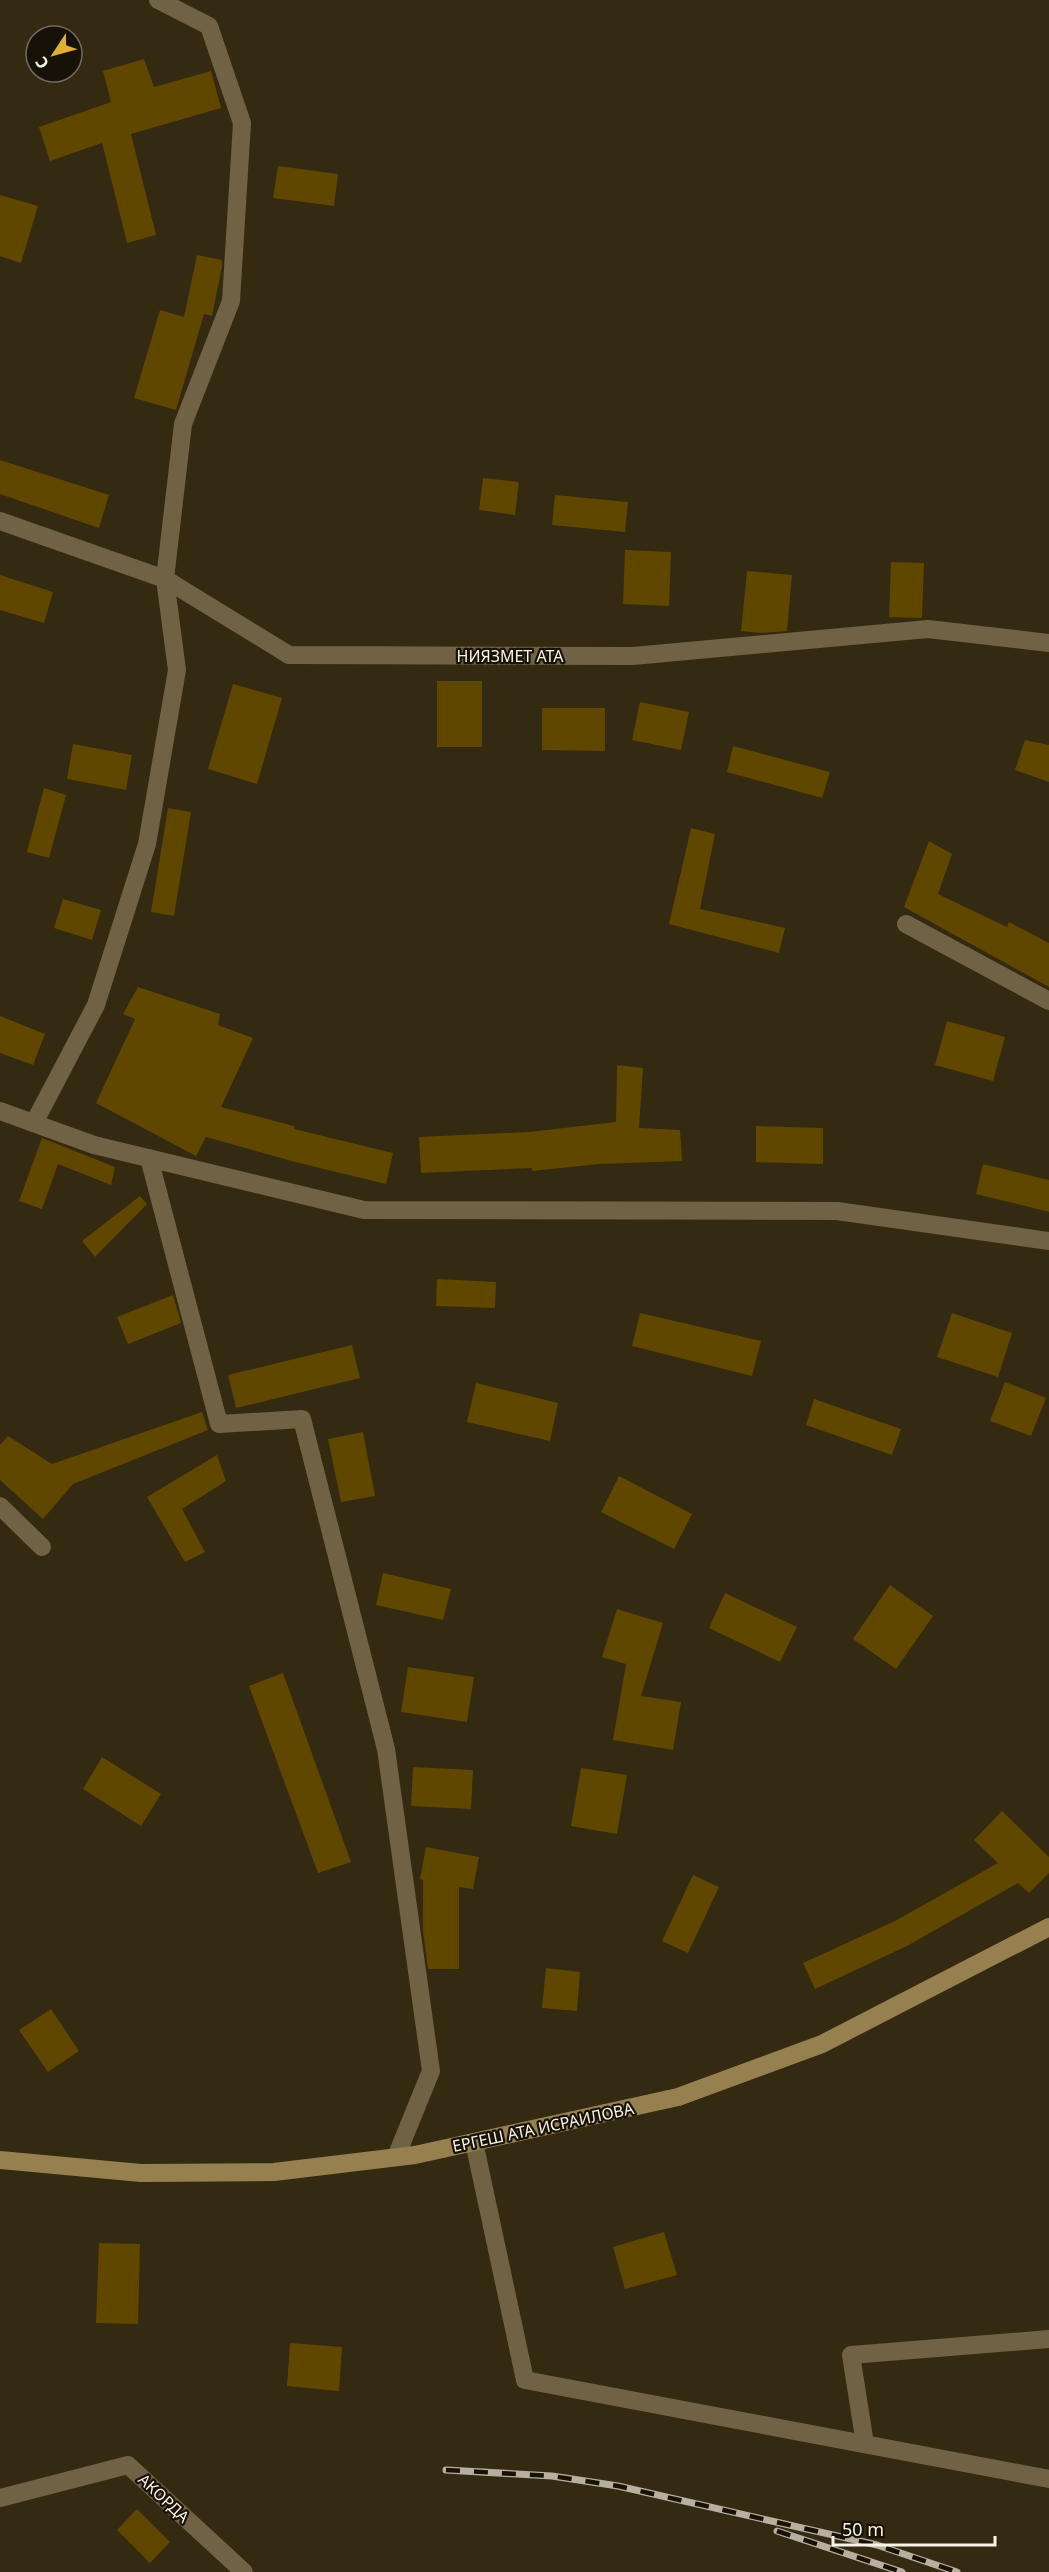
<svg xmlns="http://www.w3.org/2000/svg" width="1049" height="2572" font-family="'Noto Sans',sans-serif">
<rect width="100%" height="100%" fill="#342911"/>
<path fill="#604700" d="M144,59L154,87L211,71L221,108L131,134L156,235L127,243L102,143L50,161L39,127L111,102L103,71Z
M278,166L338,174L334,206L273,198Z
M0,195L38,206L21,263L0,256Z
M197,255L222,260V267L212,316L204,314L176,410L134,398L160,310L184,317Z
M0,460L109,495L99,528L0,494Z
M483,478L519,482L515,515L479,510Z
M555,495L628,502L625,532L552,525Z
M625,550L671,552L669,606L623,604Z
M891,562L924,563L922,618L889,617Z
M747,571L792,575L787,631L761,633L741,631Z
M0,575L53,592L44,623L0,610Z
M437,681H482V747H437Z
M233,684L282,698L257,784L208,769Z
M640,702L689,712L681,750L632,740Z
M542,708H605V751L542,750Z
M1025,740L1049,745V782L1015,770Z
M73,744L132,755L126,790L67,779Z
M733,746L830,772L822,798L727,772Z
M44,788L66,795L49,858L27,852Z
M168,808L191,812L174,916L151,912Z
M691,828L715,834L700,909L785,928L779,953L669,924Z
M929,841L952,854L938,894L1007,927L1009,922L1049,943V987L904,907Z
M63,899L101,910L92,940L54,928Z
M138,987L220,1014L218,1025L253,1038L221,1107L294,1126V1129L393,1153L386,1184L299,1163L206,1137L196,1156L96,1103L135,1019L123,1014Z
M0,1016L45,1034L33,1065L0,1053Z
M947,1021L1005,1037L993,1081L935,1065Z
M617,1065L643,1068L639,1128L680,1130L682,1161L599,1164L532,1171V1168L421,1173L419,1137L529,1132L616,1122Z
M756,1126L823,1128V1164L756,1162Z
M42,1138L115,1167L111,1185L58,1164L42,1209L19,1201Z
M983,1164L1049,1180V1212L976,1194Z
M140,1196L147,1204L95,1257L82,1241Z
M437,1279L496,1282L495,1308L436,1306Z
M173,1295L181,1323L128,1344L117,1317Z
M640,1313L761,1341L752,1376L632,1346Z
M952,1313L1012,1333L998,1377L937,1357Z
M352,1345L360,1378L236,1408L228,1375Z
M1005,1382L1046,1398L1031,1436L990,1421Z
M476,1383L558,1403L550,1441L467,1422Z
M814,1399L901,1429L892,1455L806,1425Z
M202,1412L208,1430L73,1484L43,1519L0,1480V1445L8,1436L52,1464Z
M363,1432L375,1496L341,1502L328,1439Z
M217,1455L226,1481L182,1509L205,1552L185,1562L147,1497Z
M619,1476L692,1514L674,1549L601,1512Z
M383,1573L451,1589L443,1620L376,1605Z
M890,1585L933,1616L896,1669L853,1639Z
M725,1593L797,1627L780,1662L709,1628Z
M617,1609L663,1623L641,1696L681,1702L673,1750L613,1740L626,1664L602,1657Z
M408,1667L474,1677L467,1722L401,1712Z
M283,1673L351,1862L318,1873L249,1686Z
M102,1757L161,1794L141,1826L83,1789Z
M413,1767L473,1770L471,1809L411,1806Z
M581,1768L627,1775L617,1834L571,1826Z
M1002,1811L1049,1857V1873L1029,1893L1018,1883L907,1946L815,1989L803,1963L895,1921L998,1863L974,1840Z
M426,1847L479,1857L473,1889L459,1887V1969H428L423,1931V1880L420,1879Z
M693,1875L719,1887L688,1953L662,1941Z
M546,1968L580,1972L577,2011L542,2008Z
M51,2009L79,2051L48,2072L19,2030Z
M664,2232L677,2275L625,2289L613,2247Z
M99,2243L140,2244L138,2324L96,2323Z
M290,2343L342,2347L339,2391L287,2386Z
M137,2509L170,2542L150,2563L117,2530Z"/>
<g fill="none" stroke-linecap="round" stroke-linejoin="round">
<path stroke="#706244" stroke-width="18" d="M0,521L165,579L289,655L633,656L928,629L1049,643
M906,924L1049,1001
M0,1111L94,1145L364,1210L837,1211L1049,1241
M34,1123L96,1005L147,844L177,670L165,579L183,424L231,301L242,123L209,26L158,0
M149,1158L219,1424L302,1419L386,1749L431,2071L396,2157
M0,1506L42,1547
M474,2142L525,2380L1049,2479
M865,2444L851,2355L1049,2339
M0,2498L128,2465L244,2572"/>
<path stroke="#978050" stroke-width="18" d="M0,2160L141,2173L274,2172L415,2155L678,2097L822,2044L1049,1927"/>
<g stroke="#b8b09f" stroke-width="7">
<path id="rail" d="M446,2470L552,2476L618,2486L877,2545L957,2572
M777,2531L902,2572"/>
</g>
<use href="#rail" stroke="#171208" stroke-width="4.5" stroke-dasharray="14" stroke-linecap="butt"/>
</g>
<g text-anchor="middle" stroke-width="4.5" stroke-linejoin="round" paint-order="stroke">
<g font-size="16" fill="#faf3e5" stroke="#171208">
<text x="510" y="662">НИЯЗМЕТ АТА</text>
<text transform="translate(543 2127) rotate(-12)" y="6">ЕРГЕШ АТА ИСРАИЛОВА</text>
<text transform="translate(164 2498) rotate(43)" y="6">АКОРДА</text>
</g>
</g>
<g transform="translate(54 54) rotate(234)"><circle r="28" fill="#171208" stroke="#726c60" stroke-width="1.5"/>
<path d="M0-4.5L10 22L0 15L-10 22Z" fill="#e1af34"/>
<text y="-9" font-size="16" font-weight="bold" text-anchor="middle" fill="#faf3e5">С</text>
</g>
<path d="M833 2536v9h162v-9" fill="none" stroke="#faf3e5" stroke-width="3"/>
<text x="842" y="2536" font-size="18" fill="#faf3e5" stroke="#171208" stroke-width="4.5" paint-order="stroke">50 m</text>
</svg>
